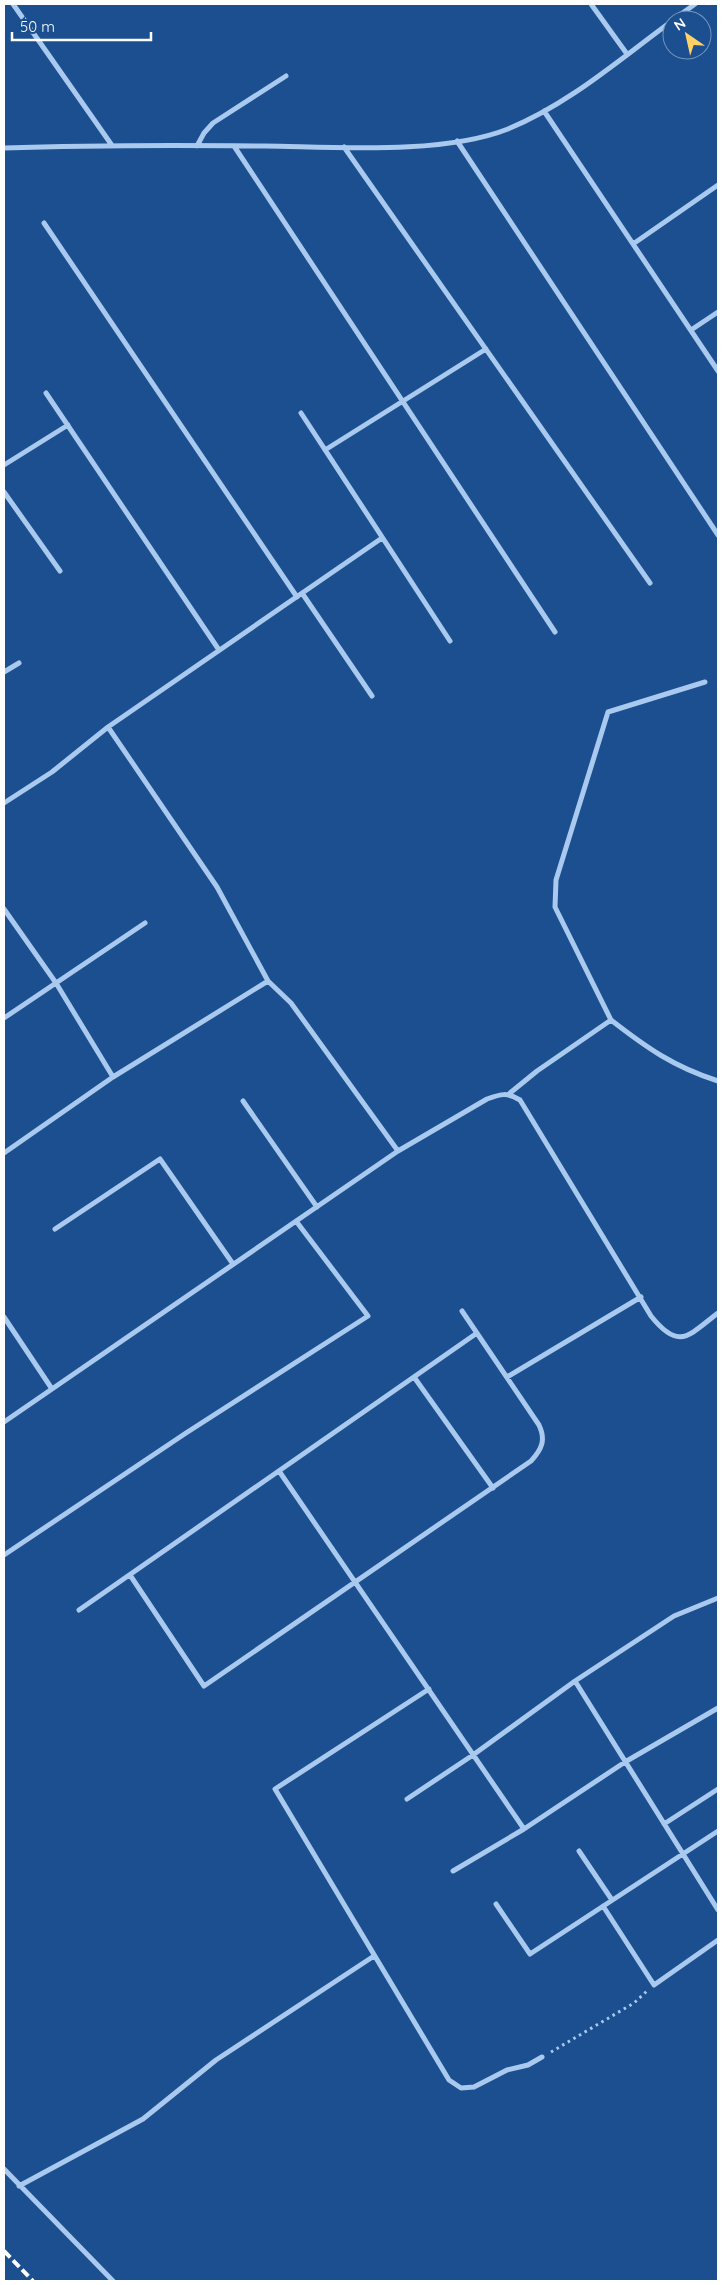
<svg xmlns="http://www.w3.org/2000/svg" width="722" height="2285" font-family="Quicksand,sans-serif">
<rect width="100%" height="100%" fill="#1b4f8f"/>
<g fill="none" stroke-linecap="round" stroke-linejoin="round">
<path stroke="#a9c9ee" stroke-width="3" stroke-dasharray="2.5 4" stroke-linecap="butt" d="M551,2052L634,2003L647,1991"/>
<path stroke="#a9c9ee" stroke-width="5" d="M13,4L111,144
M591,4L627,54
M673,20L695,4
M544,111L718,371
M457,141L718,535
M197,146L204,133L213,123L286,76
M234,146L555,632
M344,147L650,583
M4,148C91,145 177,145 265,146C336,147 442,155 508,129C569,104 620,59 672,21
M44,223L297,597
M633,244L718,185
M691,330L718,312
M46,393L219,650
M301,413L450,641
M325,450L486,349
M4,465L68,425
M4,492L60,571
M302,593L372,696
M4,672L19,663
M108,727L217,887L268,981L291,1003L398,1151
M4,803L52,772L108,727L382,538
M4,909L56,983L113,1077
M4,1018L145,923
M611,1020L555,907L556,880L608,712L705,682
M510,1093L537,1071L611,1020C647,1048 674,1067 718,1081
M243,1101L317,1207
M4,1153L113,1077L268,981
M55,1229L160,1159L233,1264
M4,1317L52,1389
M414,1377L493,1488
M507,1377L641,1297
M4,1422L398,1151L487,1099C501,1094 507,1092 520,1100L651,1316C679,1351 688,1336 718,1313
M279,1471L524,1829
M4,1555L186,1433L368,1316L296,1221
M130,1575L204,1686L531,1461C542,1449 546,1440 539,1425L462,1311
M79,1610L477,1333
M575,1681L718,1910
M429,1689L275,1789L449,2080L461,2088L474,2087L507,2070L528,2065L542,2057
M407,1799L473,1755L575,1681L674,1616L718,1598
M664,1824L718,1789
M579,1851L612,1900
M453,1871L524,1829L625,1762L718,1708
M496,1904L530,1954L718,1831
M603,1906L654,1985L718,1940
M4,2169L113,2281
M19,2186L143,2119L216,2060L374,1956"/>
<path stroke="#fff" stroke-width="4" stroke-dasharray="9 4" stroke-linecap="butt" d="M4,2251L33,2281"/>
</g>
<rect width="722" height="2285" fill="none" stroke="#ffffff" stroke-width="10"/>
<g transform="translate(687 35) rotate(326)"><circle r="24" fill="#1b4f8f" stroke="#7695bc"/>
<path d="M0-4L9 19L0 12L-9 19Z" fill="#ffd166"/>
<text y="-8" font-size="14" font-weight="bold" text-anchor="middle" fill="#ffffff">N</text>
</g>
<path d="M12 32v8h139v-8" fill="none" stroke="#ffffff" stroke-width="2.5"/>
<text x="20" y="32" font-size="15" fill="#ffffff" stroke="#1b4f8f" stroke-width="4" paint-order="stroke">50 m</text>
</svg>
